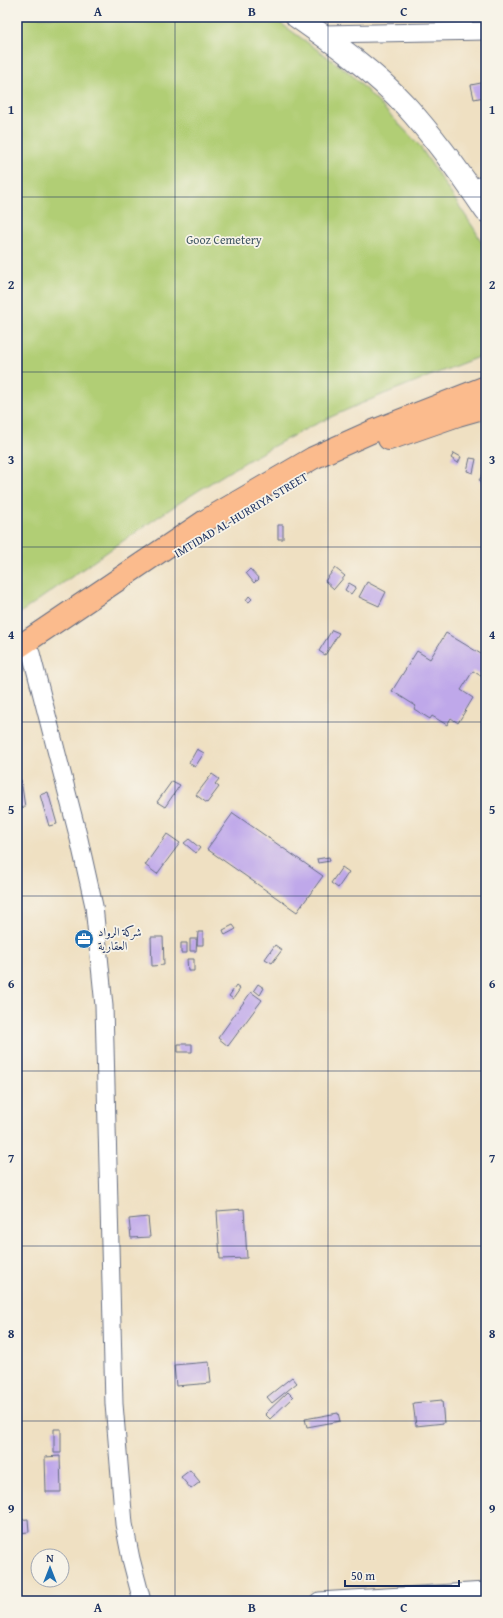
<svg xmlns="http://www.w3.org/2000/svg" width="503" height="1618" font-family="'Gentium Book Plus',Amiri,serif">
<rect width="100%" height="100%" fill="#f7f3e8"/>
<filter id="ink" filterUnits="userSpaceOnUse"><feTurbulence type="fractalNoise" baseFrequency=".025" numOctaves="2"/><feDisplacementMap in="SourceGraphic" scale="8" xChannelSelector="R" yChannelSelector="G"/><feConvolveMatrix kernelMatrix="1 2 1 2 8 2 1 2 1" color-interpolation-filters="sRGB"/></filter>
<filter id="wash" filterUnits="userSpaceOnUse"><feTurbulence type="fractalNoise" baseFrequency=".012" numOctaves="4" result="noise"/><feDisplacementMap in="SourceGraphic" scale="16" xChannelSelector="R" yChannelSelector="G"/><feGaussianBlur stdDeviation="0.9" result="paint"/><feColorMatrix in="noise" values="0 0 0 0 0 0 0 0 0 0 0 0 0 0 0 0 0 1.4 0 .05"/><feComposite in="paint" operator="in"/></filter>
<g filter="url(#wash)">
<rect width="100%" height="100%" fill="#efe0c2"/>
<path fill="#b1ce75" stroke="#667e6a" d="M17,17H272L351,74L419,145L475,230L486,251V354C418,381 347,406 283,441C189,491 104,555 17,615Z"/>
<g id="blocks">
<path fill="#bfa8ea" d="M486,82V104H485L484,97L474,99L471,85Z
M454,453L461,457L458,463L451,458Z
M470,458L476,459L473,473L467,471Z
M486,470V484L479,480Z
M278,525H283V539H278Z
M335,568L345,576L334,589L325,581Z
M250,569L259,579L257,581L255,580L256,581L254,583L246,573Z
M367,582L386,592L379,606L359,597Z
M349,583L356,587L351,594L345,590Z
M249,596L252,599L249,602L246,600Z
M332,630L339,633L325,655L319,651Z
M446,633L486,657V679L473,671L461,690L473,698L458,723L451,718L447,725L432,716L430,719L414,709L416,706L392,691L417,651L430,659Z
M197,749L204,753L195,767L189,763Z
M212,774L219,779L215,784L219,787L207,803L196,795Z
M21,780L25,807L17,808V781Z
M172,781L180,785L165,807L157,802Z
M48,792L57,824L49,826L40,795Z
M233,813L323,876L297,912L207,849Z
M167,834L180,843L157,874L145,865Z
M189,839L200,848L196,853L184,843Z
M329,857L330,861L318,863L317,859Z
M342,867L349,872L338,888L331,883Z
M233,925L236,929L225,935L223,930Z
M198,932H203V945H197Z
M151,937H163L164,965L152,966Z
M190,939H197L196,951H190Z
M181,943H187V953H181Z
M275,945L282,950L272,963L265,959Z
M187,959H194V971H188Z
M258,984L264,988L260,995L254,990Z
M236,986L240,989L233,999L229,996Z
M251,992L262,1000L228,1046L218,1038Z
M178,1044H192V1052H178Z
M244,1209L247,1258L220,1259L217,1211Z
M148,1217L150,1237L131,1238L129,1219Z
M209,1362L211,1383L176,1386L174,1365Z
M292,1377L297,1383L272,1403L267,1397Z
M288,1392L293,1397L270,1419L265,1414Z
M442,1400L444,1423L416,1426L413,1403Z
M338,1413L340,1421L307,1427L305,1419Z
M54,1429H61V1453H54Z
M60,1456L61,1492H46L45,1457Z
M190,1470L200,1482L191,1489L181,1477Z
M28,1519L29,1532L17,1533V1520Z"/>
</g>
</g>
<g filter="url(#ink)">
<use href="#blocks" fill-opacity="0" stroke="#656d81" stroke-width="1"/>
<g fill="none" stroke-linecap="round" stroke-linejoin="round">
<g stroke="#656d81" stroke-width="19">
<path id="minor" d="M322,34L486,31
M472,189L486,184
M31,653L79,839L94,906L104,1006L114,1404L124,1524L131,1559L142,1601
M319,1601L486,1591"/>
</g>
<g stroke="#656d81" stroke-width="24">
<path id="tertiary" d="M297,17C334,43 376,73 406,106C436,139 461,174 486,211"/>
</g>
<g stroke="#656d81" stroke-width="24">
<path id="primary" d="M389,439L458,415L486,407
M17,648L205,521L313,458L371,432L486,387"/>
</g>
<use href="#minor" stroke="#fff" stroke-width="17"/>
<use href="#tertiary" stroke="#fff" stroke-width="22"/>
<use href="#primary" stroke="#fbbb8d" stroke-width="22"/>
</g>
</g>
<path fill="none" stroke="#1b2f5e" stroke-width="1" stroke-opacity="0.55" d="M175,17V1601M328,17V1601M17,197H486M17,372H486M17,547H486M17,722H486M17,896H486M17,1071H486M17,1246H486M17,1421H486"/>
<defs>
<g id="office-disc" transform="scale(1)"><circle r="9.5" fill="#1f6fb2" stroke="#f7f3e8"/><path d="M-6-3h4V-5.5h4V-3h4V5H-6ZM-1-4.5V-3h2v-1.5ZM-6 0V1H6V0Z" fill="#fff"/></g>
</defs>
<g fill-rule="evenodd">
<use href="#office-disc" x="84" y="939"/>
</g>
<g text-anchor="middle" stroke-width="3.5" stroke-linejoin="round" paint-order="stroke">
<g font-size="12" fill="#405764" stroke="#f7f3e8">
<text x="224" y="244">Gooz Cemetery</text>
</g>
<g font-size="12" fill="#1b2f5e" stroke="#f7f3e8">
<text transform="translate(241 515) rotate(-31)" y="4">IMTIDAD AL-HURRIYA STREET</text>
</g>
<g font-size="12" fill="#1b2f5e" stroke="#f7f3e8" text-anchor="start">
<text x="98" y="936">شركة الرواد<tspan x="98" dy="14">العقارية</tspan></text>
</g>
</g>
<rect width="503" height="1618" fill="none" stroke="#f7f3e8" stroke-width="44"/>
<g transform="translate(50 1568)"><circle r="19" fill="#f7f3e8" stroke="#9fa5b1"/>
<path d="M0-3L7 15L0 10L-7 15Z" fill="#1f6fb2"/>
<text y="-6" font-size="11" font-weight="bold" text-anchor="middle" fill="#1b2f5e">N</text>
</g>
<path d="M345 1580v6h114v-6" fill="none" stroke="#1b2f5e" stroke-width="2"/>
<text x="351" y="1580" font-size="12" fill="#1b2f5e" stroke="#f7f3e8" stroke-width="3" paint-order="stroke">50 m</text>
<rect x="22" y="22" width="459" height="1574" fill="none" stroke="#1b2f5e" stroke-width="1.5"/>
<g font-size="13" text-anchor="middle" font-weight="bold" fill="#1b2f5e">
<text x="98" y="16">A</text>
<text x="252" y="16">B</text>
<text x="404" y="16">C</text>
<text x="11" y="114">1</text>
<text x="492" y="114">1</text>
<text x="11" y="289">2</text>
<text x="492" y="289">2</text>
<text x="11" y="464">3</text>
<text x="492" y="464">3</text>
<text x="11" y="639">4</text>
<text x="492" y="639">4</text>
<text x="11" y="814">5</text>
<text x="492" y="814">5</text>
<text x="11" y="988">6</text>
<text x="492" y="988">6</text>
<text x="11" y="1163">7</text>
<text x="492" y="1163">7</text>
<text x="11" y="1338">8</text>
<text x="492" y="1338">8</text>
<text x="11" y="1513">9</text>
<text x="492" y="1513">9</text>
<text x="98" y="1612">A</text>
<text x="252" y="1612">B</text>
<text x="404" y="1612">C</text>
</g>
</svg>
